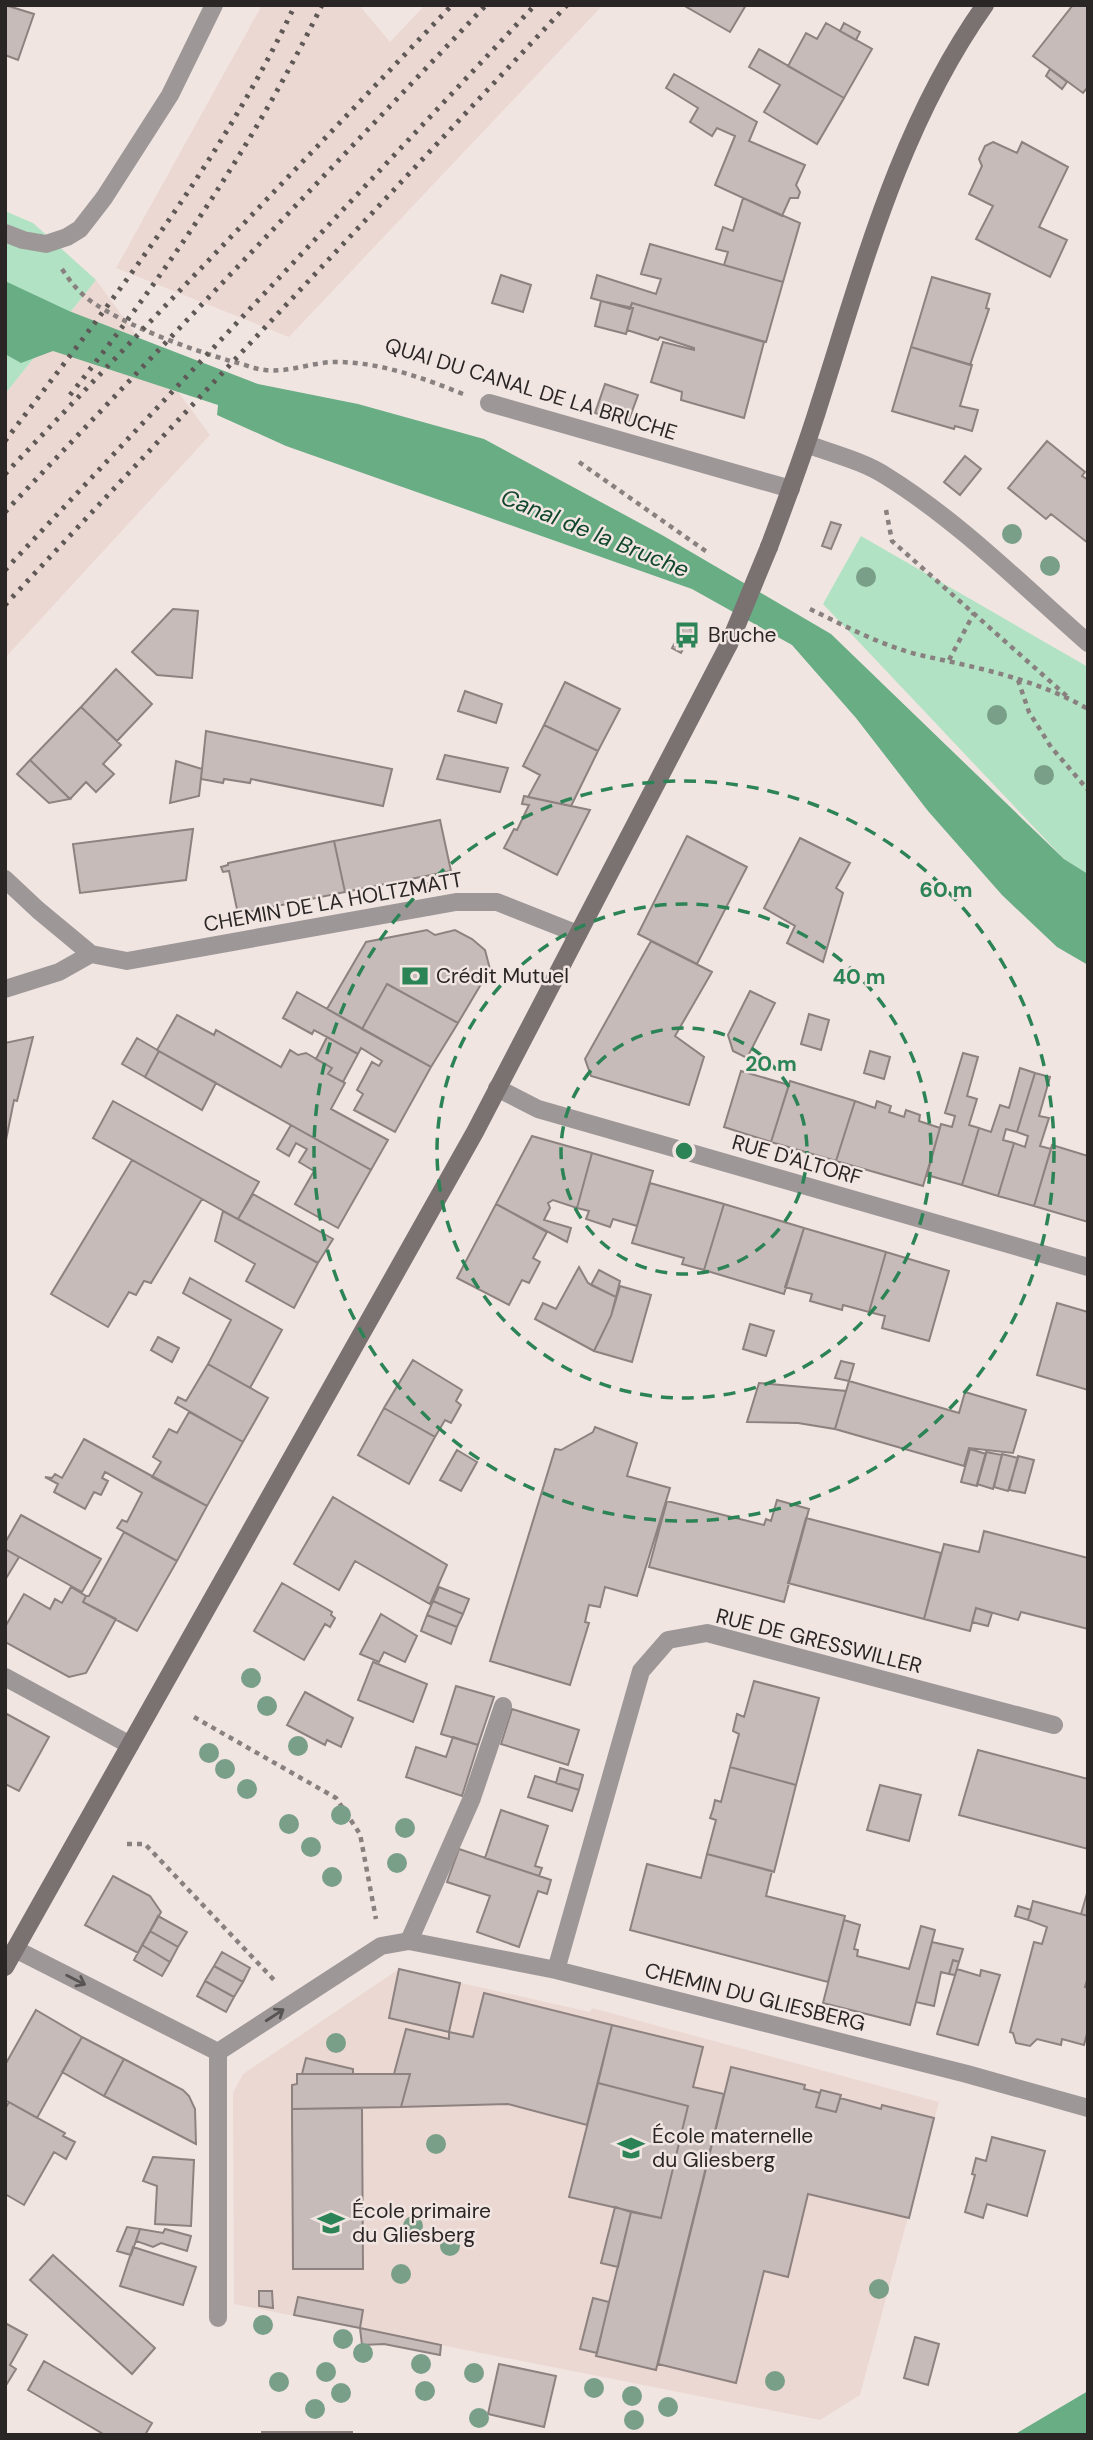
<svg xmlns="http://www.w3.org/2000/svg" width="1093" height="2440" font-family="'DM Sans',sans-serif">
<rect width="100%" height="100%" fill="#f1e5e2"/>
<path fill="#ecd8d2" d="M262,5H359L390,42L425,5H603L289,337L116,268Z
M96,280L210,435L5,658V394Z
M399,1969L590,2012L592,2008L939,2102L860,2395L820,2420L234,2304L233,2093L243,2074Z"/>
<path fill="#b2e2c4" d="M5,211L33,223L96,280L5,394Z
M861,536L1088,667V874L1064,859L823,604Z"/>
<path fill="#69ad85" d="M5,281L69,311L258,384L358,404L484,439L662,535L831,634L1064,859L1088,874V965L1057,947L1002,895L928,811L856,718L792,645L692,589L286,446L217,415L218,405L53,351L21,363L5,354Z
M1088,2391V2435H1013L1017,2433Z"/>
<path fill="#c6bbb8" stroke="#8d827f" stroke-width="2" d="M5,5L34,14L18,60L5,55Z
M683,5H746L730,32Z
M1073,5H1088V87L1083,93L1033,56Z
M826,23L872,49L844,98L788,66L806,33L817,39Z
M844,23L860,32L856,40L840,31Z
M759,49L844,98L817,144L764,112L780,85L749,67Z
M1050,69L1067,82L1062,89L1046,76Z
M674,74L757,122L749,141L805,165L796,185L800,192L798,198H790L782,216L715,185L735,136L717,128L712,136L690,122L698,108L666,88Z
M993,142L1017,153L1022,142L1068,167L1039,227L1067,240L1050,277L976,239L993,206L969,194L982,166L979,159L985,146Z
M743,198L800,223L783,282L724,265L728,252L716,249L723,227L733,231Z
M650,244L783,282L766,342L632,303L630,309L591,298L597,275L656,294L661,279L641,274Z
M501,275L531,285L523,312L492,303Z
M932,277L990,294L986,308L989,309L970,365L911,347Z
M601,301L633,308L626,334L595,326Z
M632,303L764,342L744,418L681,400L682,392L651,382L663,342L694,350V348L660,337L658,340L627,330L633,308H630Z
M911,347L972,365L960,406L978,410L972,431L955,426L954,429L892,411Z
M605,384L638,395L627,425L595,413Z
M1047,441L1085,472L1082,476L1088,480V543L1051,514L1046,519L1008,488Z
M965,456L981,469L960,495L944,482Z
M831,522L841,525L831,549L822,546Z
M173,609L198,611L192,678L157,675L132,652Z
M684,626L693,630L681,653L672,648Z
M116,669L152,704L117,741L81,707Z
M565,682L620,709L598,751L544,725Z
M465,691L502,704L496,723L458,711Z
M81,707L121,745L103,764L114,774L96,792L86,782L70,799L30,760Z
M544,725L598,751L571,806L528,797L540,775L523,766Z
M206,731L392,769L383,806L251,779L250,783L224,779L223,783L201,779Z
M445,755L508,768L500,792L437,779Z
M30,760L70,799L49,803L17,774Z
M176,761L202,769L199,796L170,803Z
M524,796L590,810L557,875L504,848L514,829L517,830L529,805L522,804Z
M440,820L451,871L345,892L334,841Z
M193,829L186,880L80,893L73,844Z
M687,836L747,867L697,964L638,934Z
M800,838L850,863L836,888L843,893L823,962L787,943L795,926L764,908Z
M334,841L345,892L238,914L229,871L223,872L221,867L228,865V863Z
M427,930L435,935L455,930L472,939L485,950L490,969L458,1023L387,984L362,1029L327,1009L366,942Z
M651,941L712,972L675,1036L704,1057L689,1105L591,1076L585,1059Z
M387,984L458,1023L431,1067L362,1029Z
M750,991L775,1003L747,1058L733,1051L728,1035Z
M297,992L431,1067L395,1132L354,1110L363,1094L357,1090L372,1062L379,1066L382,1061L361,1048L358,1054L314,1030L312,1034L283,1018Z
M809,1014L829,1020L821,1050L801,1044Z
M177,1015L214,1035L216,1030L281,1067L290,1050L298,1055L306,1053L332,1068L328,1074L345,1083L331,1109L388,1140L371,1170L157,1050Z
M33,1037L17,1101L14,1100L5,1145V1043Z
M327,1037L358,1054L343,1082L328,1074L332,1068L316,1059Z
M137,1038L159,1051L145,1077L122,1064Z
M159,1051L216,1083L202,1110L145,1077Z
M870,1051L890,1057L884,1079L864,1073Z
M963,1053L978,1057L967,1096L977,1099L969,1125L979,1128L962,1185L927,1175L941,1124L952,1127L955,1116L945,1113Z
M1020,1068L1035,1073L1017,1132L1006,1129L1003,1140L1014,1143L998,1196L962,1185L979,1128L991,1132L1000,1105L1009,1108Z
M741,1071L789,1085L771,1142L724,1127Z
M1035,1073L1050,1077L1039,1116L1049,1118L1040,1146L1051,1149L1034,1206L998,1196L1014,1143L1025,1147L1028,1136L1017,1132Z
M790,1081L855,1101L836,1161L771,1142Z
M113,1101L259,1182L238,1219L93,1138Z
M855,1101L875,1108L877,1101L891,1106L889,1112L904,1117L906,1110L920,1115L919,1121L940,1128L923,1186L836,1161Z
M291,1125L371,1170L338,1228L295,1204L314,1171L299,1162L307,1149L296,1143L289,1156L277,1149Z
M532,1136L592,1153L577,1208L553,1200L548,1203L550,1208L544,1220L571,1228L567,1242L496,1204Z
M1052,1145L1088,1156V1222L1034,1206Z
M592,1153L653,1171L637,1226L613,1219L610,1227L586,1219L589,1211L577,1208Z
M132,1160L202,1199L151,1283L144,1281L136,1295L129,1292L108,1327L51,1294Z
M650,1183L724,1204L704,1270L682,1264L684,1258L632,1243Z
M253,1194L333,1239L318,1263L238,1219Z
M496,1204L547,1232L533,1258L540,1262L529,1283L522,1280L509,1305L457,1278Z
M724,1204L804,1228L784,1294L704,1270Z
M223,1211L318,1263L294,1308L246,1281L255,1264L215,1241Z
M804,1228L886,1252L869,1312L843,1305L842,1310L810,1301L812,1294L785,1287Z
M886,1252L949,1271L929,1341L882,1328L885,1316L869,1312Z
M579,1267L588,1283L616,1297L611,1316L594,1351L535,1319L543,1303L556,1309Z
M599,1270L620,1281L616,1297L591,1285Z
M190,1278L282,1330L250,1388L208,1364L231,1320L183,1293Z
M620,1286L651,1295L632,1362L594,1351L611,1316Z
M1057,1303L1088,1312V1390L1037,1375Z
M750,1324L774,1331L766,1356L743,1349Z
M158,1337L179,1348L172,1362L151,1350Z
M413,1360L462,1390L456,1401L461,1405L451,1423L445,1420L435,1437L384,1408Z
M841,1361L854,1364L849,1381L835,1378Z
M208,1364L268,1398L243,1442L175,1403L178,1397L186,1401Z
M849,1381L959,1413L965,1392L1026,1410L1013,1453L969,1448L964,1466L835,1429Z
M759,1383L846,1391L835,1429L798,1423L747,1422Z
M384,1408L435,1437L409,1484L358,1455Z
M189,1412L243,1442L207,1506L152,1477L161,1462L153,1457L169,1429L177,1433Z
M595,1427L637,1443L627,1476L670,1488L637,1596L605,1587L600,1607L589,1605L585,1622L589,1623L570,1685L490,1661L555,1449L561,1450L593,1432Z
M84,1439L207,1506L177,1561L117,1528L122,1520L127,1522L142,1493L105,1472L102,1478L108,1481L101,1495L94,1492L85,1509L54,1492L58,1484L45,1477L52,1478L55,1474L62,1478Z
M970,1449L986,1454L977,1486L961,1482Z
M457,1450L477,1462L461,1491L440,1480Z
M986,1452L1002,1455L993,1489L977,1484Z
M1002,1454L1018,1458L1008,1491L994,1487Z
M1018,1456L1034,1460L1025,1493L1009,1490Z
M333,1497L447,1565L430,1604L355,1561L339,1590L294,1564Z
M777,1500L809,1509L784,1602L649,1567L667,1501L764,1525L766,1519L771,1521Z
M21,1515L101,1559L82,1592L5,1549V1543Z
M806,1518L941,1553L924,1619L788,1583Z
M984,1531L1088,1558V1629L1021,1612L1018,1620L976,1608L970,1631L924,1619L944,1544L979,1552Z
M124,1532L177,1561L137,1631L83,1602L86,1596H89Z
M5,1549L19,1557L5,1580Z
M282,1583L332,1612L331,1615L335,1618L330,1627L325,1624L304,1660L254,1631Z
M71,1587L86,1596L83,1602L116,1619L86,1673L69,1677L5,1642V1627L24,1594L50,1609L55,1599L62,1603Z
M439,1587L469,1599L463,1614L433,1601Z
M433,1601L463,1614L457,1627L427,1615Z
M976,1608L992,1613L988,1626L972,1622Z
M381,1614L417,1636L405,1662L384,1652L379,1662L360,1654Z
M427,1615L457,1627L451,1644L421,1631Z
M373,1662L427,1684L413,1722L358,1700Z
M754,1681L819,1698L796,1785L730,1767L739,1734L733,1731L737,1714L744,1717Z
M456,1686L494,1697L478,1745L441,1734Z
M305,1692L353,1718L341,1747L327,1740L325,1745L287,1725Z
M512,1709L579,1730L568,1765L501,1744Z
M5,1713L49,1737L19,1791L5,1784Z
M453,1737L478,1745L462,1796L406,1777L416,1747L446,1757Z
M978,1750L1088,1779V1849L959,1815Z
M730,1767L796,1785L774,1872L707,1854L716,1820L710,1818L713,1809L715,1800L721,1802Z
M560,1768L583,1775L579,1790L556,1783Z
M535,1776L579,1790L572,1811L528,1797Z
M880,1785L921,1795L909,1841L867,1830Z
M501,1810L548,1826L535,1866L542,1868L539,1876L485,1858Z
M459,1849L551,1880L547,1894L538,1891L519,1947L477,1932L490,1896L447,1882Z
M707,1854L772,1871L766,1896L845,1916L828,1982L630,1930L647,1864L701,1878Z
M113,1876L150,1896L161,1912L138,1953L85,1925Z
M1088,1890V1916L1081,1914Z
M1033,1901L1088,1916V1977L1085,1987L1088,1988V2030L1084,2045L1062,2039L1061,2045L1037,2039L1030,2046L1016,2043L1013,2033L1010,2032L1034,1942L1042,1944L1047,1927L1028,1920Z
M1018,1906L1031,1910L1028,1920L1015,1916Z
M158,1916L187,1932L178,1947L150,1931Z
M844,1920L860,1925L854,1949L858,1950L857,1956L909,1969L921,1926L935,1930L910,2025L823,2003Z
M150,1931L178,1947L170,1962L142,1945Z
M932,1942L963,1949L959,1962L953,1960L949,1974L941,1972L934,2006L916,2002Z
M142,1945L170,1962L162,1976L134,1960Z
M222,1952L250,1968L243,1982L214,1966Z
M953,1960L959,1962L955,1975L949,1974Z
M214,1966L243,1982L234,1997L205,1981Z
M399,1969L460,1983L449,2032L389,2018Z
M957,1969L980,1976L981,1970L1000,1975L978,2045L937,2034Z
M205,1981L234,1997L226,2012L197,1996Z
M484,1993L612,2025L587,2125L508,2104L401,2107L410,2074H394L406,2029L449,2039V2032L473,2037Z
M36,2010L82,2037L37,2118L5,2100V2065Z
M612,2025L703,2047L693,2087L724,2094L656,2370L596,2356L631,2212L661,2218L688,2106L598,2083Z
M82,2037L124,2059L104,2096L62,2072Z
M306,2058L353,2069V2074H302Z
M124,2059L183,2090L189,2096L195,2109L196,2144L104,2096Z
M731,2067L805,2085L804,2089L820,2093L816,2107L836,2112L840,2098L881,2109L882,2105L934,2118L909,2218L808,2194L788,2277L764,2271L736,2383L658,2364Z
M297,2074H410L401,2107L292,2109V2085L297,2084Z
M598,2083L688,2106L661,2218L569,2197Z
M821,2090L841,2095L836,2112L816,2107Z
M9,2102L65,2133L63,2136L75,2142L66,2159L54,2152L24,2205L5,2194V2109Z
M362,2108L363,2269H293L292,2109Z
M992,2137L1045,2151L1027,2216L987,2204L983,2218L965,2212L975,2175L972,2174L976,2158L986,2161Z
M153,2157L194,2160L191,2226L155,2224L157,2186L143,2181Z
M615,2207L631,2212L618,2267L601,2263Z
M127,2227L140,2229L131,2255L117,2251Z
M140,2229L163,2233L165,2229L191,2236L187,2251L161,2243L153,2247L136,2241Z
M133,2247L196,2267L183,2305L120,2286Z
M53,2255L155,2348L132,2374L30,2280Z
M259,2291H272L273,2308L259,2306Z
M298,2297L363,2310L360,2328L294,2315Z
M593,2298L609,2302L597,2353L580,2349Z
M5,2323L27,2335L10,2365L16,2369L5,2387Z
M360,2328L441,2345L440,2355L384,2344L362,2345Z
M915,2337L939,2344L928,2385L904,2378Z
M44,2361L152,2423L145,2435H105L28,2390Z
M499,2364L556,2376L544,2427L488,2414Z
M262,2432H352V2435H262Z"/>
<g fill="none" stroke-linecap="round" stroke-linejoin="round">
<path stroke="#89817f" stroke-width="4.5" stroke-dasharray="5 5" stroke-linecap="butt" d="M62,269C71,283 81,295 95,304C134,329 189,349 234,362C244,364 254,369 265,370C290,373 314,361 339,362C383,363 423,378 463,394
M579,462L707,552
M886,510L892,541L1070,699
M810,609C847,627 884,647 924,656C980,668 1038,680 1088,709
M949,660L974,613
M1018,680L1029,712L1051,747L1088,790
M194,1717L336,1798L360,1834L376,1919
M127,1844H145L275,1981"/>
<path stroke="#9d9897" stroke-width="18" d="M5,233L23,240L46,244L67,237L80,229L104,198L170,95L214,5
M489,403L791,489
M409,1941L472,1798L503,1706"/>
<path stroke="#9d9897" stroke-width="18" d="M807,444C833,454 863,461 886,476C960,522 1023,586 1088,643
M5,879L38,910L91,954L127,961L456,902H497L578,934
M5,989L59,972L91,954
M497,1088L538,1109L1088,1267
M5,1677L130,1745
M15,1949L218,2052L381,1946L409,1941L556,1970L967,2074L1088,2108
M556,1970L641,1671L668,1640L707,1633L1054,1725
M218,2052V2318"/>
<path stroke="#7a7271" stroke-width="18" d="M769,547C787,499 805,451 820,402C864,264 900,125 985,5
M5,1967L475,1132L729,644"/>
<path stroke="#5e5856" stroke-width="5" stroke-dasharray="3.5 7" stroke-linecap="butt" d="M70,395C167,272 253,146 322,5
M5,441C111,302 220,164 295,5
M5,474L452,5
M5,512L486,5
M5,570L535,5
M5,605L567,5"/>
<path stroke="#7a7271" stroke-width="18" d="M729,644L769,547"/>
</g>
<g fill="#799f88">
<circle cx="1012" cy="534" r="10"/>
<circle cx="1050" cy="566" r="10"/>
<circle cx="866" cy="577" r="10"/>
<circle cx="997" cy="715" r="10"/>
<circle cx="1044" cy="775" r="10"/>
<circle cx="251" cy="1678" r="10"/>
<circle cx="267" cy="1706" r="10"/>
<circle cx="298" cy="1746" r="10"/>
<circle cx="209" cy="1753" r="10"/>
<circle cx="225" cy="1769" r="10"/>
<circle cx="247" cy="1789" r="10"/>
<circle cx="341" cy="1815" r="10"/>
<circle cx="289" cy="1824" r="10"/>
<circle cx="405" cy="1828" r="10"/>
<circle cx="311" cy="1847" r="10"/>
<circle cx="397" cy="1863" r="10"/>
<circle cx="332" cy="1877" r="10"/>
<circle cx="336" cy="2043" r="10"/>
<circle cx="436" cy="2144" r="10"/>
<circle cx="413" cy="2226" r="10"/>
<circle cx="450" cy="2246" r="10"/>
<circle cx="401" cy="2274" r="10"/>
<circle cx="879" cy="2289" r="10"/>
<circle cx="263" cy="2325" r="10"/>
<circle cx="343" cy="2339" r="10"/>
<circle cx="363" cy="2353" r="10"/>
<circle cx="421" cy="2364" r="10"/>
<circle cx="326" cy="2372" r="10"/>
<circle cx="474" cy="2373" r="10"/>
<circle cx="775" cy="2381" r="10"/>
<circle cx="279" cy="2382" r="10"/>
<circle cx="594" cy="2388" r="10"/>
<circle cx="425" cy="2391" r="10"/>
<circle cx="341" cy="2393" r="10"/>
<circle cx="632" cy="2396" r="10"/>
<circle cx="668" cy="2407" r="10"/>
<circle cx="315" cy="2409" r="10"/>
<circle cx="479" cy="2418" r="10"/>
<circle cx="634" cy="2420" r="10"/>
</g>
<defs><path id="oneway-shaft" d="M-6 0H5M1.5-3L5.5 0L1.5 3" fill="none" stroke-width="1.6" stroke-linecap="round" stroke-linejoin="round" transform="scale(1.75)"/></defs>
<g stroke="#585453">
<use href="#oneway-shaft" transform="translate(76 1980) rotate(27)"/>
<use href="#oneway-shaft" transform="translate(275 2015) rotate(-33)"/>
</g>
<g fill="none" stroke="#2c8356" stroke-width="3.5" stroke-dasharray="12 9">
<circle cx="684" cy="1151" r="123"/>
<circle cx="684" cy="1151" r="247"/>
<circle cx="684" cy="1151" r="370"/>
</g>
<defs>
<g id="bus-bare" transform="scale(2.1)"><path d="M-5-6H5V4H4V6H2V4H-2V6H-4V4H-5ZM-3.5-4V0h7V-4ZM-3.5 1.2v1.5H-2V1.2ZM2 1.2v1.5H3.5V1.2Z" fill="#2c8356" stroke="#f1e5e2" stroke-width="2.5" paint-order="stroke"/></g>
<g id="bank-bare" transform="scale(2.1)"><path d="M-6-4H6V4H-6ZM0-2.3a2.3 2.3 0 1 0 0 4.6a2.3 2.3 0 1 0 0-4.6Z" fill="#2c8356" stroke="#f1e5e2" stroke-width="2.5" paint-order="stroke"/></g>
<g id="school-bare" transform="scale(2.1)"><path d="M0-5L7-2L0 1L-7-2ZM-4 1L0 2.5L4 1V4Q0 6-4 4Z" fill="#2c8356" stroke="#f1e5e2" stroke-width="2.5" paint-order="stroke"/></g>
</defs>
<g fill-rule="evenodd">
<use href="#bus-bare" x="687" y="635"/>
<use href="#bank-bare" x="415" y="976"/>
<use href="#school-bare" x="631" y="2148"/>
<use href="#school-bare" x="331" y="2223"/>
</g>
<g text-anchor="middle" stroke-width="5" stroke-linejoin="round" paint-order="stroke">
<g font-size="21" fill="#2a2625" stroke="#f1e5e2">
<text transform="translate(531 389) rotate(17)" y="7">QUAI DU CANAL DE LA BRUCHE</text>
<text transform="translate(333 902) rotate(-10)" y="7">CHEMIN DE LA HOLTZMATT</text>
<text transform="translate(797 1160) rotate(16)" y="7">RUE D'ALTORF</text>
<text transform="translate(819 1641) rotate(14)" y="7">RUE DE GRESSWILLER</text>
<text transform="translate(755 1997) rotate(14)" y="7">CHEMIN DU GLIESBERG</text>
</g>
<g font-size="21" fill="#2a2625" stroke="#f1e5e2" text-anchor="start">
<text x="708" y="642">Bruche</text>
<text x="436" y="983">Crédit Mutuel</text>
<text x="652" y="2143">École maternelle<tspan x="652" dy="24">du Gliesberg</tspan></text>
<text x="352" y="2218">École primaire<tspan x="352" dy="24">du Gliesberg</tspan></text>
</g>
<g font-size="23" font-style="italic" fill="#10462b" stroke="#f1e5e2">
<text transform="translate(595 533) rotate(22)" y="8">Canal de la Bruche</text>
</g>
</g>
<circle cx="684" cy="1151" r="10" fill="#2c8356" stroke="#f1e5e2" stroke-width="3.5"/>
<g font-size="21" text-anchor="middle" font-weight="bold" fill="#2c8356" stroke="#f1e5e2" stroke-width="5" stroke-linejoin="round" paint-order="stroke">
<text x="946" y="897">60 m</text>
<text x="859" y="984">40 m</text>
<text x="771" y="1071">20 m</text>
</g>
<rect width="1093" height="2440" fill="none" stroke="#2a2625" stroke-width="14"/>
</svg>
